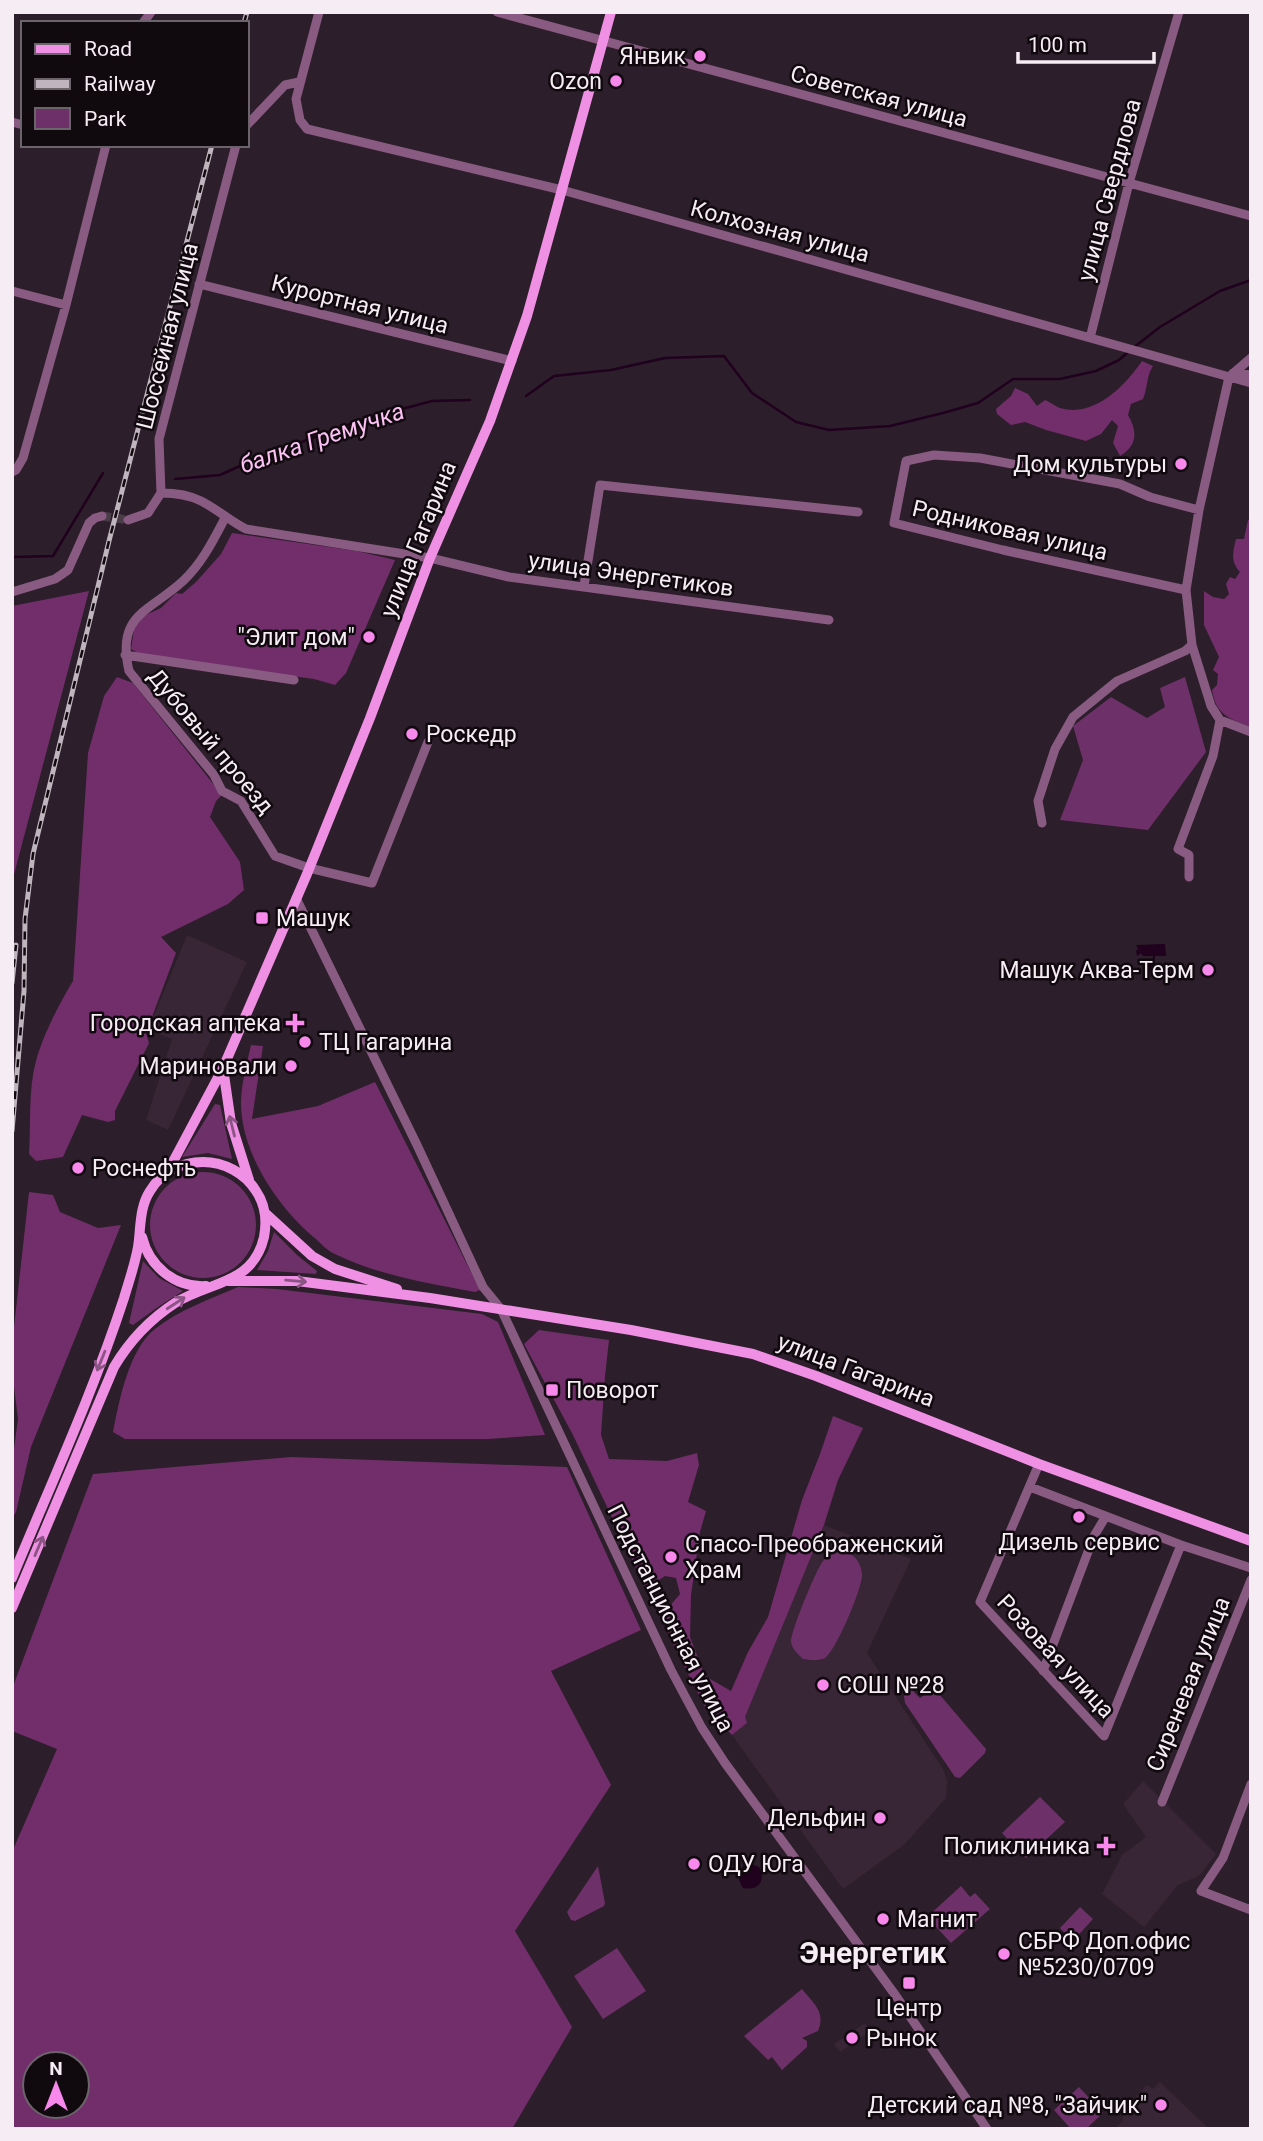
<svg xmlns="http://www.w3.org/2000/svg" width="1263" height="2141" font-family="Roboto,sans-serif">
<rect width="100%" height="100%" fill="#2c1e2a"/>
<path fill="#382536" d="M187,935L247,962L168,1130L146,1120L172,1039L148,1030Z
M824,1525L911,1559L867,1653L943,1769L947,1780L946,1798L905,1844L843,1889L732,1735L747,1723L744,1718Z
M1143,1781L1216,1854L1199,1876L1178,1885L1144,1927L1102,1894L1122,1855L1146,1837L1123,1804Z
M865,2023L870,2031L840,2052L834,2044Z
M1160,2082L1209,2129H1115L1123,2120L1122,2111L1147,2085L1153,2089Z"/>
<path fill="#6e3068" d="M1185,677L1206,752L1148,830L1060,820L1083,760L1073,726L1111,697L1147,718L1165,707L1160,688Z
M215,1104L220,1105L232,1159L208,1153L182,1157Z
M150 1225a53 53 0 1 1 106 0a53 53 0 1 1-106 0Z
M274,1232L297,1255L317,1271L316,1274L257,1270L268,1251Z
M143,1261L159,1278L183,1291L158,1307L133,1325L129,1323Z
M842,1551C854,1553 861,1562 862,1574C863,1587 836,1651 825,1658C819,1661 810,1660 803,1659C798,1654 792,1649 791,1642C791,1631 816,1570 823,1561C828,1555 835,1552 842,1551Z
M934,1688L986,1749L985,1753L960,1778L955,1777L905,1703L904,1696L911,1689L920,1698Z
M1040,1797L1065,1822L1026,1858L1002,1833Z
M598,1866L605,1903L604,1906L575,1921L571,1920L567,1912Z
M961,1886L970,1897L975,1893L990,1909L951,1943L927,1917Z
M1080,1907L1093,1919L1073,1941L1060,1928Z
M617,1948L646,1991L603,2019L574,1976Z
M802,1989C814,2004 826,2012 818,2031L802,2038L807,2041V2047L782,2070L772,2057L768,2060L744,2036Z
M1079,2087L1103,2113L1086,2129H1071L1054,2110Z"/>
<path fill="#712e6a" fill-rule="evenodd" d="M1142,361L1153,366C1146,377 1148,387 1143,399L1131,404L1128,415C1138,432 1137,446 1120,456L1113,443L1118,426L1112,420L1101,434L1086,441L1046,430L1025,422L1011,425L997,414L996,409L1011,396L1015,388L1028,394L1037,406L1045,400C1050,402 1055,406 1060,408C1094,418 1125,386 1142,361Z
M1251,519V727C1228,718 1216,715 1212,690L1217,685L1218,674L1213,670L1219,657L1204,625V591L1213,597L1224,599L1229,594L1226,584L1230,577L1235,579L1240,572C1230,561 1233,552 1236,539H1244L1248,520Z
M232,533L357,551L395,560L346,673L335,685L314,679L142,655L131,649L134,629L141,617L161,608L176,593L182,594L196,582L221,554Z
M89,591L12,882V606Z
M117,677L133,683L222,795L216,801L210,817L240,862L244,890L228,904L161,937L176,953L146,1033L149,1043L115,1111V1120L108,1122L82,1115L63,1157L36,1161L29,1154C31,1124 28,1090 36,1061C43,1035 59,1004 73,981L88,753L104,696Z
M251,1045L263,1046L252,1119L318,1106L375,1082L480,1290L475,1292C428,1283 381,1276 337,1255C329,1252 322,1245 316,1239C278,1208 241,1153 241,1103C241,1084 247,1063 251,1045Z
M29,1192L53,1195L60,1212L98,1228L121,1225L31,1447L16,1512L12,1519V1463L18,1419L12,1371V1345Z
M238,1287L277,1289L482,1314L498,1322L545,1435L488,1439H125L113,1432C119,1401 129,1349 155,1329C179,1310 210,1299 238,1287Z
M539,1330L609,1340L605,1376L601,1435L609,1459L667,1461L697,1453L699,1465L688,1502L706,1511L700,1532L691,1595L690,1637L705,1676L731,1691L748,1652L768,1617L802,1500L820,1454L833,1416L863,1428L838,1480L824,1525L745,1717L747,1723L732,1735L724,1727L711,1719L669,1636L663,1614L680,1594L676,1578L665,1576L646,1589L573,1435L524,1344Z
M291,1457L567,1467L641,1630L551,1671L611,1785L515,1931L572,2027L512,2129H12V1852L57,1749L12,1731V1689L93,1474ZM35,2064H77V2106H35Z"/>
<path fill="#20011e" d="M1165,944L1166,956H1155L1154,964L1156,970L1146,971L1145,963H1152L1153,956H1143L1141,953L1137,956L1136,951L1138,949L1136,945Z
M748,1863L759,1867C766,1881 759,1891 743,1888L739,1880L743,1866Z"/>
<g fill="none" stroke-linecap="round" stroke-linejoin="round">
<path stroke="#20011e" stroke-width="2.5" d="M1133,348L1160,327L1220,291L1251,280
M526,396L554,376L611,370L665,358L724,356L752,393L796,422L829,430L890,426L943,413L978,403L1013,379H1060L1096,371L1119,360L1128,352
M175,479L220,475L253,460L364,419L432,401L470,400
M12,557L53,556L103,473"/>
<path stroke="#4a3d48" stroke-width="9" stroke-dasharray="9 4.5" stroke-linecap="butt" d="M102,516L128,520"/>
<path stroke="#895b82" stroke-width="9" d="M319,12L296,99L300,120L307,129L562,190L1251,383
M497,12L1251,216
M143,23L151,12
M12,122L23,125
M247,125L285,85L299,82
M199,284L512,361
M12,291L66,305
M1090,338L1129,183L1179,12
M1233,373L1251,375
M12,472L16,470L23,458L66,305L106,145
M161,493C174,493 189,495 201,501C217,509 230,521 246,529L430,558L509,577L829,620
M225,518C213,541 202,563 183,581C148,613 116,614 129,671L214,775L222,791L241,801L275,856L309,868L372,883L428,742
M128,520L148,513L161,493L159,439L236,145
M584,586L600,485L858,512
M1186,590L1003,550L894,523L906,461L934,455L980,458L1120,484L1150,497L1199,510
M12,592L55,579L68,570L89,523L95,518L102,516
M125,655L294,680
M1220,720L1251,732
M1042,823L1038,801L1055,749L1073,717L1117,681L1185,651L1192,645
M1189,877V855L1178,849L1213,756L1220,720L1211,706L1192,645L1186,590L1199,510L1229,377L1251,358
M296,898L417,1145L483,1287L501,1309L671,1670L702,1728L725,1763L896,1996L987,2129
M1039,1464L980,1602L1104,1736L1181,1545
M1030,1487L1181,1545L1251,1568
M1043,1671L1094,1536L1106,1516
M1251,1784L1223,1858L1201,1891L1251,1910
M1162,1802L1251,1580"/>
<path stroke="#f090e4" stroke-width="10" d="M223,1068L231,1123L249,1180
M167,1173L223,1068L307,874L370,718L430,558L490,421L527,316L611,12
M265,1213L312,1256L335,1269L397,1289
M142,1237C149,1266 175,1288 206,1286
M228,1281H297L430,1298L631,1330L753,1354L816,1376L1039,1464L1251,1541
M12,1578C50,1486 93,1393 124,1298C129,1281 135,1264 138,1247C141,1228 139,1208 150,1191C161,1172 182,1162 203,1162C224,1162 245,1173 256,1191C265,1204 267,1221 264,1237C253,1285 210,1281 175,1303C149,1320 130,1340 114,1367L12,1608"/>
<g stroke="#c0b5be" stroke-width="5">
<path id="rail" d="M244,23L247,12
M12,983L16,945
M12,1131L24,991L25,919L33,854L109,541L212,145"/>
</g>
<use href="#rail" stroke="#100a0f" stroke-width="2.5" stroke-dasharray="8" stroke-linecap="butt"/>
</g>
<defs><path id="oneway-shaft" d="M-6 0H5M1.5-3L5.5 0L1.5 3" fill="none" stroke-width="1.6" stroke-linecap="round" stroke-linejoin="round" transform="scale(1.75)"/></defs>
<g stroke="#8b5484">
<use href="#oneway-shaft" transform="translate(232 1126) rotate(-104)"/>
<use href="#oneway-shaft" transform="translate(296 1281) rotate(5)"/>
<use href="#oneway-shaft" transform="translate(176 1303) rotate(-33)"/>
<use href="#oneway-shaft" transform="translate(101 1361) rotate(112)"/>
<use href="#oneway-shaft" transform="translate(39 1546) rotate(-67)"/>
</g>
<g fill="#f888eb" stroke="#100a0f" stroke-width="2.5">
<circle cx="700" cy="56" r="7"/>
<circle cx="616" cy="81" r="7"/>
<circle cx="1181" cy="464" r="7"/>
<circle cx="369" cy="637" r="7"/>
<circle cx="412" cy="734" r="7"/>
<rect x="255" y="911" width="14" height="14" rx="3.5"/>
<circle cx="1208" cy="970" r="7"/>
<path d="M291.5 1012.5h7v7h7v7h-7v7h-7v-7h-7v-7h7z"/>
<circle cx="305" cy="1042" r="7"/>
<circle cx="291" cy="1066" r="7"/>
<circle cx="78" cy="1168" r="7"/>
<rect x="545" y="1383" width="14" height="14" rx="3.5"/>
<circle cx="1079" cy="1517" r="7"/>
<circle cx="671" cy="1557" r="7"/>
<circle cx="823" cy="1685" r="7"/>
<circle cx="880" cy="1818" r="7"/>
<path d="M1102.5 1835.5h7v7h7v7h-7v7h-7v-7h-7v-7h7z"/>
<circle cx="694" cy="1864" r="7"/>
<circle cx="883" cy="1919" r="7"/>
<circle cx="1004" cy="1954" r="7"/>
<rect x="902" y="1976" width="14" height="14" rx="3.5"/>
<circle cx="852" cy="2038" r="7"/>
<circle cx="1161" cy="2105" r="7"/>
</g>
<g text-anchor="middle" stroke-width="5" stroke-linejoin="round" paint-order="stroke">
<g font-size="23" fill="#f6ecf4" stroke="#100a0f" text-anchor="start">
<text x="686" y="64" text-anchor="end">Янвик</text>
<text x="602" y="89" text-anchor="end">Ozon</text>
<text x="1167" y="472" text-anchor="end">Дом культуры</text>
<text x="355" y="645" text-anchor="end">"Элит дом"</text>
<text x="426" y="742">Роскедр</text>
<text x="276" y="926">Машук</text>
<text x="1194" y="978" text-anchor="end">Машук Аква-Терм</text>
<text x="281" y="1031" text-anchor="end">Городская аптека</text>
<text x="319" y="1050">ТЦ Гагарина</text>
<text x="277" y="1074" text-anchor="end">Мариновали</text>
<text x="92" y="1176">Роснефть</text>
<text x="566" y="1398">Поворот</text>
<text x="1079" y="1550" text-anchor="middle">Дизель сервис</text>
<text x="685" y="1552">Спасо-Преображенский<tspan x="685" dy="26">Храм</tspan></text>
<text x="837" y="1693">СОШ №28</text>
<text x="866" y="1826" text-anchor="end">Дельфин</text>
<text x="1090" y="1854" text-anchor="end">Поликлиника</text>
<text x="708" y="1872">ОДУ Юга</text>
<text x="897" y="1927">Магнит</text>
<text x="1018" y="1949">СБРФ Доп.офис<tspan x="1018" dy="26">№5230/0709</tspan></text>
<text x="909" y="2016" text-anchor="middle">Центр</text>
<text x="866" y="2046">Рынок</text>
<text x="1147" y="2113" text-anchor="end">Детский сад №8, "Зайчик"</text>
</g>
<g font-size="23" fill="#f6ecf4" stroke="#100a0f">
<text transform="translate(879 96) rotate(15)" y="8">Советская улица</text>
<text transform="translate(1109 190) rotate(-75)" y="8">улица Свердлова</text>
<text transform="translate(780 231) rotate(15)" y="8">Колхозная улица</text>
<text transform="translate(360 304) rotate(14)" y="8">Курортная улица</text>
<text transform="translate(167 336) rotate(-76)" y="8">Шоссейная улица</text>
<text transform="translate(1010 530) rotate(13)" y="8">Родниковая улица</text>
<text transform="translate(418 539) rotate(-68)" y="8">улица Гагарина</text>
<text transform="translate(631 574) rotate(8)" y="8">улица Энергетиков</text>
<text transform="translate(211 741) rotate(50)" y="8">Дубовый проезд</text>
<text transform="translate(856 1370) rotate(21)" y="8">улица Гагарина</text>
<text transform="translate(671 1618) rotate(63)" y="8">Подстанционная улица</text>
<text transform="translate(1056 1656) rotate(47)" y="8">Розовая улица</text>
<text transform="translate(1188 1684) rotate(-68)" y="8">Сиреневая улица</text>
</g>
<g font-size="24" font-style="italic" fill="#fcc2f4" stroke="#100a0f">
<text transform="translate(322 438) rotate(-19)" y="8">балка Гремучка</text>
</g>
<g font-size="30" font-weight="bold" fill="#f6ecf4" stroke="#100a0f">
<text x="873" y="1963">Энергетик</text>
</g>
</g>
<rect width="1263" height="2141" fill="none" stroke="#f6ecf4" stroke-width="28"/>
<rect x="21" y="21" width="228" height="126" fill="#100a0f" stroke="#6c646b" stroke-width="2"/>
<rect x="35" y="44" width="35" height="10" fill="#f090e4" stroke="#6c646b" stroke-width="2"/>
<text x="84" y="56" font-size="21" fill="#f6ecf4">Road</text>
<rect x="35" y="79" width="35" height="10" fill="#c0b5be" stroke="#6c646b" stroke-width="2"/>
<text x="84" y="91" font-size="21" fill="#f6ecf4">Railway</text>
<rect x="35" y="108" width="35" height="21" fill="#6e3068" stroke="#6c646b" stroke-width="2"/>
<text x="84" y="126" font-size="21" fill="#f6ecf4">Park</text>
<g transform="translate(56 2085)"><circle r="33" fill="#100a0f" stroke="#6c646b" stroke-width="2"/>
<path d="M0-5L12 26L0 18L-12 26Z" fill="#f888eb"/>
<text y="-10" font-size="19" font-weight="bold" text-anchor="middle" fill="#f6ecf4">N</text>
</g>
<path d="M1018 52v10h136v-10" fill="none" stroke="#f6ecf4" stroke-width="3.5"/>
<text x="1028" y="52" font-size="21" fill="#f6ecf4" stroke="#100a0f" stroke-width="5" paint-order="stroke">100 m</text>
</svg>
